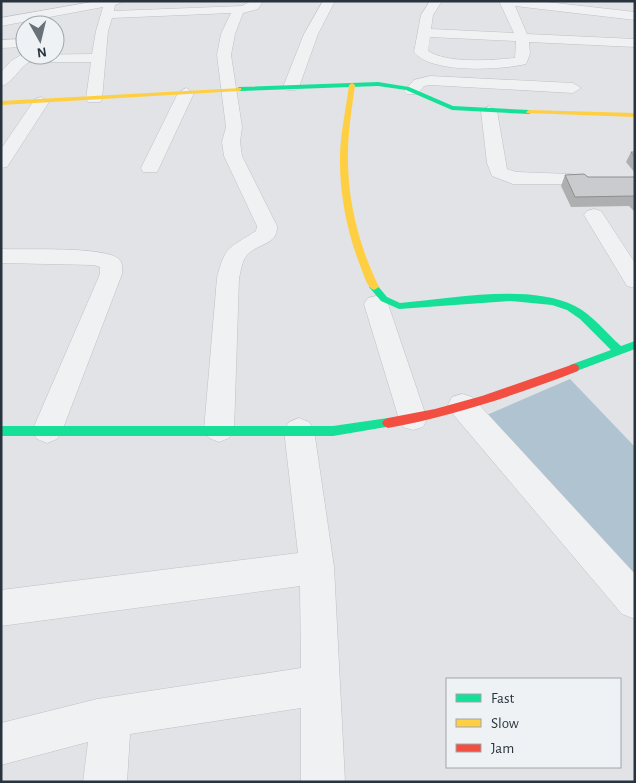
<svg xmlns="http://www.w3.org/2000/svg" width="636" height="783" font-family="'Alegreya Sans',sans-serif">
<rect width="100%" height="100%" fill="#e1e3e6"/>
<path fill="#b0c3d0" d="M570,379L635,447V604L468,423Z"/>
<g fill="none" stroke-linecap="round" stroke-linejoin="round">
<g stroke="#bfc1c4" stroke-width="1">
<path id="street" d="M97,1H125L115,5L114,11L242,6L251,1H263L258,9L243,13L235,34L231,55L242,127L240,142L242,156L277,226C278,245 258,243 247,255C242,260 241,271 239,278L234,430L229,438L219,442L209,438L204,430L217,278C225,245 230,248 256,231L257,226L224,156L222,142L226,127L217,55L221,34L231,13L112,18L108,31L102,99L100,102H88L86,99L91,62H29C19,68 12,84 1,86V72L11,61L21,55L92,54L96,31L103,7L1,26V18Z
M323,1H335L318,34L299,87L296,90H286L283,87L304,34Z
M430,1H442L433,15L431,29L514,33L499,1H538L635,12V20L515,6L527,34L635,39V47L529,42L530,54L526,64C502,70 430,74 414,52L421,15ZM430,37L516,41L515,58C492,60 448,64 428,51Z
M25,39V47L1,48V40Z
M430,76L573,83L581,88L573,93L430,85L424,86L417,94H407L404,91L414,80Z
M186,88L194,93L159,168L157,172H143L141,168L178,93Z
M41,97L49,102L7,167L1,168V149L35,99Z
M489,106L497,111L507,169L516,172L571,174L578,176L580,180L578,184H513L492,176L487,163L481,111Z
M594,209L601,211L635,263V288L627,286L584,215L587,211Z
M1,249C25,250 104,246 119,259C123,263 122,269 122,274L62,431L57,439L47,443L37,439L32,431L100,274V267L94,265L1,263Z
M376,296L384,298L388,304L427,419L423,427L413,430L403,427L399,419L364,304L368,298Z
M462,394L472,397L635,574V619L622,614L452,413L448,405L452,397Z
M299,418L309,422L314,430L334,567L345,782H301V708L130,734L127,782H83L88,742L1,765V723L97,699L301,668L300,586L1,626V590L298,553L284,430L289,422Z"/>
</g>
<use href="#street" fill="#f0f1f3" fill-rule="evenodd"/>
<path fill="#16e098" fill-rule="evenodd" d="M378,82L409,87L453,106L529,110L532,112L529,114L452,110L406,90L378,86L239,91L236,89L239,87Z
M374,284L377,285L387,297L400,303C450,299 529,283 575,306C593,315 606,333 621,346L635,341V349L574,372L570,371L569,368L570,365L611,350L580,319L567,310L552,305L511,301L399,309L381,301L369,287Z
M388,418L392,420L394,423L392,426L333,436H1V426H333Z"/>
<path fill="#ffcf43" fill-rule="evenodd" d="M352,83L355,85C352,108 348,131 348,154C347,200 359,246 379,287L374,290C367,288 364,275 361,268C347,232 339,193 340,154C341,131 346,108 349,85Z
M241,88V90L239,91L1,105V101Z
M529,110L635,113V117L527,113L526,112Z"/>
<path fill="#f24e42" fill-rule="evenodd" d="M574,364L578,365L579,368L578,371C516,395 453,416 388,428L384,426L382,423L384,420L388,418L435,409L482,396Z"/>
</g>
<path fill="#adafb1" d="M631,152H635V173L626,162Z
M565,175L588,177H635V212L629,206L571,207L561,186Z"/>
<path fill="#c9cbce" stroke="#8d8e90" d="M631,152H635V157Z
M584,174L588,177H635V197L634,196L575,197L565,175Z"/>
<rect width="636" height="783" fill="none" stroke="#28333e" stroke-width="5"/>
<rect x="446" y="678" width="175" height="90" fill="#eef2f5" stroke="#9fa6ac"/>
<rect x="456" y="694" width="25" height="8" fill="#16e098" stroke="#9fa6ac"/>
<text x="491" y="703" font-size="15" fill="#28333e">Fast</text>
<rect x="456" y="719" width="25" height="8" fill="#ffcf43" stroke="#9fa6ac"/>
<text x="491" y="728" font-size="15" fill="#28333e">Slow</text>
<rect x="456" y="744" width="25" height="8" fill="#f24e42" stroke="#9fa6ac"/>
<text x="491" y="753" font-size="15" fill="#28333e">Jam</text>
<g transform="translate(40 40) rotate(172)"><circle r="24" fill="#eef2f5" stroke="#9fa6ac"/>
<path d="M0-4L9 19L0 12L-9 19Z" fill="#697179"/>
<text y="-8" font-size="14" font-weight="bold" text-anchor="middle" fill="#28333e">N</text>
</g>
</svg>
